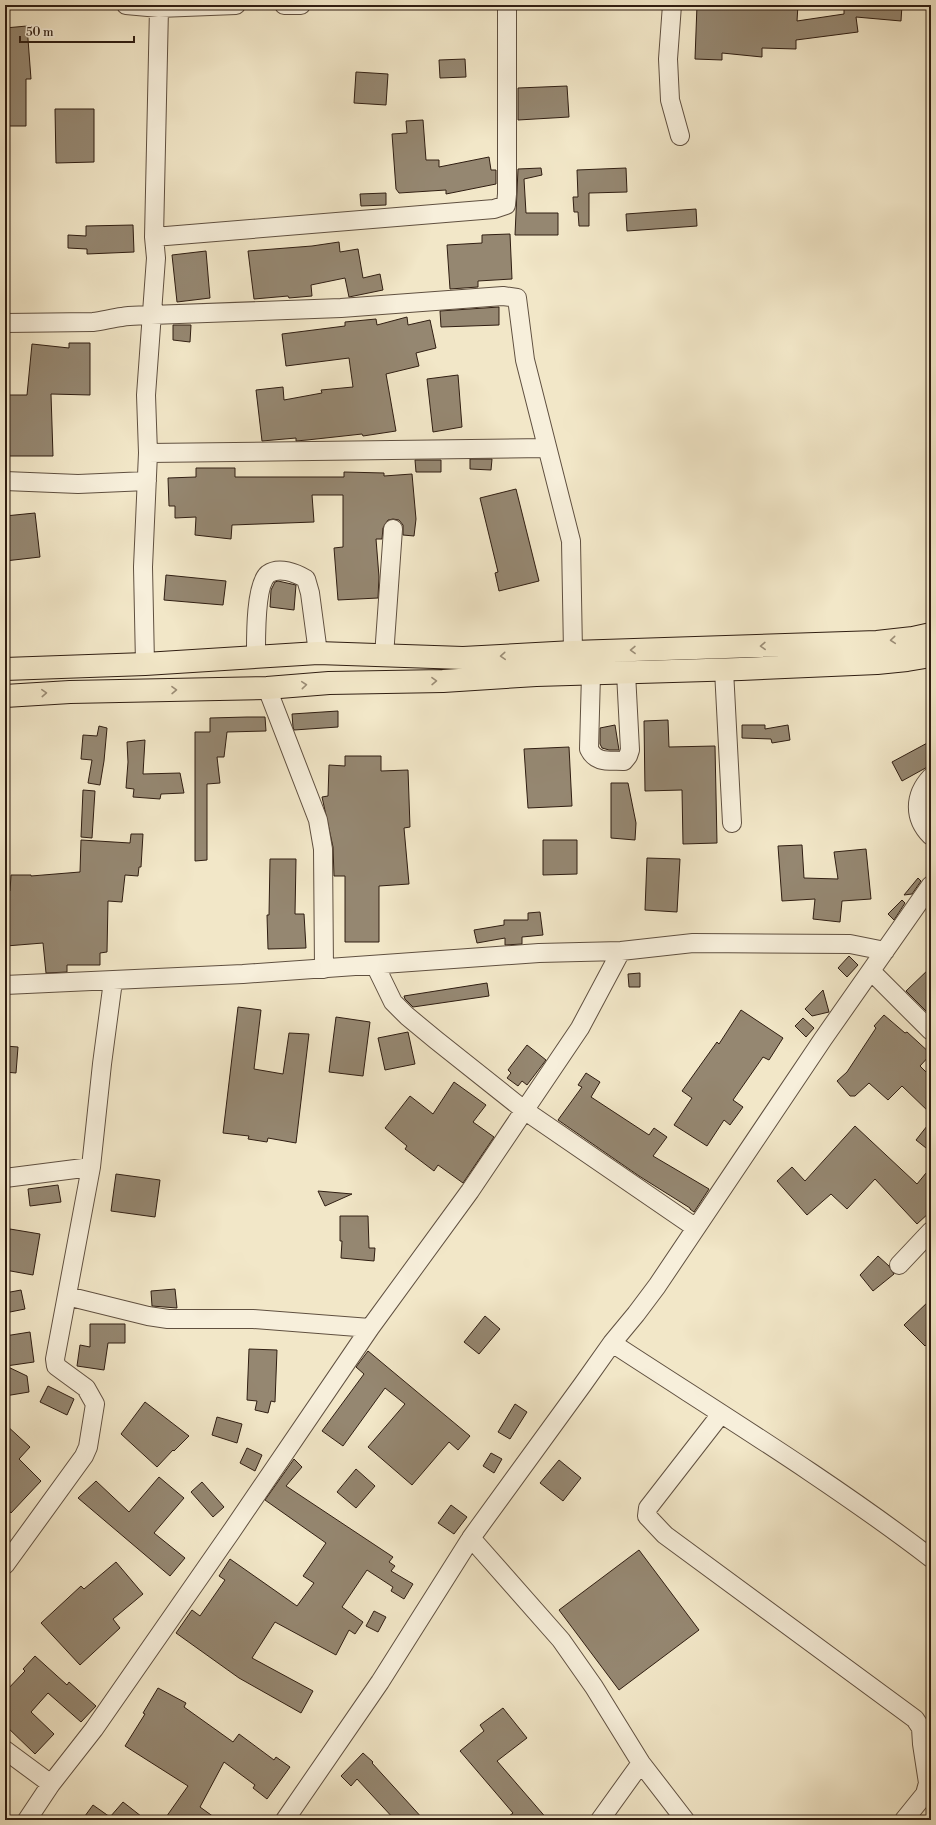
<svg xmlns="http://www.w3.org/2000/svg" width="936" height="1825" font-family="'Libre Bodoni',serif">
<rect width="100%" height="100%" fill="#f2e7c8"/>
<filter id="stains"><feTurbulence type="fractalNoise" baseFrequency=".005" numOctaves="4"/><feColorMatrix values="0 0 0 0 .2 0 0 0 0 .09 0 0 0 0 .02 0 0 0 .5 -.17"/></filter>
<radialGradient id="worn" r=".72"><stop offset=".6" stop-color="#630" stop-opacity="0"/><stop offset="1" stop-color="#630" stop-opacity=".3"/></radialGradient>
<path fill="#958771" stroke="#301e12" d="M697,5H798L797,21L844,14V5H902L901,21L856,17L858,32L796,40V49L762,48V57L722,53V60L695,59Z
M27,26L31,79H26V126H5V28Z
M465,59L466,77L440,78L439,60Z
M356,72L388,74L386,105L354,103Z
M567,86L569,117L518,120V88Z
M55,109H94V162L56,163Z
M423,120L426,160H439V167L489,157L491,170H496V184L446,194V190L399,193L396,189L392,134L407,133L406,121Z
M541,168L542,175L524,179L526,213H558V235H515L518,169Z
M626,168L627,192L589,193V226H579L578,212H574L573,197H578L577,170Z
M386,193V205L361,206L360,194Z
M696,209L697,226L627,231L626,214Z
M133,225L134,252L87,254V249L68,248V235L86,236V226Z
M510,234L512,279L478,281V287L450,289L447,245L482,243V235Z
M339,242L340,252L358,249L363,278L380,274L383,290L349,297L345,278L311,285L312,296L289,298L288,296L254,299L248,251L312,246Z
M206,251L210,298L177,302L172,255Z
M499,307V325L441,327L440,311Z
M407,317L408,325L430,320L436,348L416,353L419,366L386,374L396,431L363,436L362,434L307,440L296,441V438L262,441L256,390L283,387L284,400L322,393L321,390L353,387L349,358L286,366L282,334L345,326V322L376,319L377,325Z
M173,325H191L190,342L173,340Z
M69,343H90V395L51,394L53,456H5V395H27L32,344L69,348Z
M458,375L462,427L433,432L427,379Z
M470,459H492L491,470L470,469Z
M415,460H441V472H416Z
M196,468H235V477H344V472L384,473V476L412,474L416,519L414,536L403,535V525L399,520L393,519L388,520L383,528L382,539H376L379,577L378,598L338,600L334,548L343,547V495H312L314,522L232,525L231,539L195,535L196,517L175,518V506H169L168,478L196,477Z
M516,489L539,581L499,591L495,573L498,572L480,498Z
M35,513L40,557L5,561V516Z
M166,575L226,581L223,605L164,600Z
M278,581L296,585L294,610L270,607L271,590L275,582Z
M338,711V727L294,730L293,727L292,714Z
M247,717H265L266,731L227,732L224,757H217L220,783L207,784V860L195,861V732H210V718Z
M668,720L669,747L715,746L717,843L683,844L682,790L645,791L644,721Z
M615,725L619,750H609L602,748L600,744V728Z
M742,725H765V729L788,725L790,740L772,743L771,739L742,738Z
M99,726L107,728L104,761L100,785L88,783L92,760L81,759L83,735L97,736Z
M145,740L143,774L180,773L184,793L161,794L160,799L133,797L134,789L126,788L128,762L127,742Z
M931,741V765L902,781L892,762Z
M569,747L572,806L528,808L524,749Z
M345,756H381V771L408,770L410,827L404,828L409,884L379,886V942H345V876H334L333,847L322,797L328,796L329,765L345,766Z
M611,783H628L636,823L635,840L611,838Z
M83,790L95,791L92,838L81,837Z
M131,834H143L141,867H139L138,876L125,875L122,902L108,901L107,952L100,953V965H67V972L46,973L43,943L6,946L5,892L10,891L11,875H31V876L80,872L81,840L130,843Z
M543,840H577V874L543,875Z
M802,845L804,878L838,879L834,852L866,849L871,899L842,901L840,922L813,919L815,899L782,901L778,846Z
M647,858L680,859L677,912L645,910Z
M270,859H296L295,914H304L306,948L268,949L267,915H269Z
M918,878L921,881L912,894L904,895Z
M902,900L905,903L894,920L888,914Z
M540,912L543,935L522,937V944L505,945V938L477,943L474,930L504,925V920H528V913Z
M849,956L858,965L847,977L838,968Z
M931,967V1016L906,991Z
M640,973V987H629L628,974Z
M487,983L489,996L413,1007L405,999L404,996Z
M823,990L829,1012L812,1016L805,1009Z
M238,1007L261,1010L254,1069L283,1074L289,1033L309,1034L296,1143L268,1138L267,1142L248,1139L249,1136L223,1133Z
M741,1010L783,1038L769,1060L763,1057L733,1100L743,1107L730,1125L724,1120L707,1146L674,1125L692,1098L682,1091L717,1042L719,1044Z
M884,1015L905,1033L907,1032L931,1054L920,1066L931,1077V1114L902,1086L888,1100L869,1083L855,1096H850L837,1081L847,1072L876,1028L874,1026Z
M336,1017L370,1022L363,1076L329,1072Z
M803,1018L814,1028L806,1037L795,1026Z
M408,1032L415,1064L385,1070L378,1038Z
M527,1045L546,1060L527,1085L522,1081L518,1086L507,1078L511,1073L508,1070Z
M5,1046L18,1047L16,1073L5,1072Z
M586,1073L600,1082L591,1097L649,1135L654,1128L667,1137L653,1156L709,1189L694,1212L690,1209V1208L639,1176L558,1120L582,1087L578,1085Z
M454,1082L486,1105L473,1122L494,1137L463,1183L438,1165L434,1171L405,1149L407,1146L385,1128L410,1096L433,1114Z
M931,1121V1152L916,1140Z
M855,1126L917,1184L931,1167V1211L917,1224L875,1179L847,1209L831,1194L807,1215L777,1181L792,1167L805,1181Z
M116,1174L160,1180L155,1217L111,1211Z
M58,1185L61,1202L30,1206L28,1189Z
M318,1191L352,1194L325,1206Z
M340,1216H368L369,1248H375L374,1261L341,1258L342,1241H340Z
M10,1229L40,1234L33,1275L5,1270V1255Z
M878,1256L889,1266L894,1274L873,1291L860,1275Z
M175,1289L177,1308L152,1306L151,1291Z
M21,1290L25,1309L5,1313V1293Z
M931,1299V1340L925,1346L904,1325Z
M485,1316L500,1329L479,1354L464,1342Z
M90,1324H125V1343H108L104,1370L77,1366L80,1345L90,1347Z
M30,1332L34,1362L6,1366L27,1376L29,1392L5,1396V1336Z
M249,1349L277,1350L275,1402L271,1401L268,1413L255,1410L257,1401L247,1400Z
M368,1351L470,1436L458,1450L449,1442L412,1485L368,1447L405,1404L385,1388L343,1446L322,1431L364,1374L356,1367Z
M48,1386L74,1399L67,1415L40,1402Z
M145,1402L189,1436L174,1451L173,1450L157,1467L121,1434Z
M515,1404L527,1412L510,1439L498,1432Z
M217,1417L242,1424L237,1443L212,1435Z
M5,1424L30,1447L19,1459L41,1481L11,1513L5,1506Z
M247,1448L262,1455L255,1471L240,1463Z
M491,1453L502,1459L494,1473L483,1466Z
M294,1459L302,1467L286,1486L393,1557L389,1562L395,1566L391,1571L413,1584L404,1599L391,1591L393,1587L367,1570L342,1607L363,1622L355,1634L349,1630L336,1655L275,1622L252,1658L313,1691L301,1713L239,1678L176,1633L192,1610L200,1616L225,1580L219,1576L230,1559L297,1606L314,1583L303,1576L326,1543L265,1500Z
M559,1460L581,1478L563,1501L540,1483Z
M356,1469L375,1486L356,1508L337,1492Z
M159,1477L184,1498L154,1533L185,1558L170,1576L78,1498L96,1481L129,1512Z
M202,1482L224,1507L213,1517L191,1492Z
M451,1505L467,1517L454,1534L438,1523Z
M639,1550L699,1630L619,1690L559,1610Z
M116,1562L143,1594L113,1619L120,1628L80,1665L41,1623L81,1586L84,1589Z
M374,1611L386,1617L378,1632L366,1626Z
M35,1656L67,1685L69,1682L96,1706L81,1722L48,1693L31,1712L54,1734L35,1754L5,1725V1692L25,1671L23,1669Z
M158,1688L186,1703L184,1707L233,1742L239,1734L274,1760L276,1757L290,1767L267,1799L253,1788L255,1785L224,1762L200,1807L218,1820H164L188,1786L125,1746L145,1714L143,1713Z
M503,1708L527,1738L497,1761L548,1820H504L513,1813L460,1751L484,1731L480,1725Z
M363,1753L373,1762L372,1763L424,1820H395L357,1779L351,1786L341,1776Z
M123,1802L146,1820H82L93,1805L110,1817Z"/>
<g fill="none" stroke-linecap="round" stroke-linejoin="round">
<g stroke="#605040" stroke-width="20">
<path id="minor" d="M126,5L159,8L236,5
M284,5H301
M672,5L668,59L670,100L680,136
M154,237L494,209L506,205L507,194V5
M5,323L93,322C103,321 112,318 122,317C131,315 141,316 151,315L341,308L503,296L517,298L525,360L571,541L573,652
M148,453L546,448
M5,481L78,484L147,481
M384,656L393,529
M256,657C256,640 255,585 268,574C279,566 296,573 306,579L310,593L318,653
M145,664L143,567L148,453L146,395L156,258L154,237L159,8
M724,670L732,823
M591,674L589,749C596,764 610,760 624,761L628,756L630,750L626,673
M267,688L318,820L323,849L324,969
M931,777C914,795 913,818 931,836
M375,965L393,1002L407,1016L436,1040L524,1110L696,1228
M872,972L931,1031
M5,985L243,974L539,953L621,951L693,943L850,944L885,951
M5,1178L91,1167
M899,1265L931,1231
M67,1296L148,1316L168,1319H253L370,1328
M612,1343C719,1413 829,1480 931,1558
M721,1414L648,1508L647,1516L665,1535L915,1719L921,1728L922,1744L928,1783L925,1794L904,1820
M471,1538L561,1640L594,1687L641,1763L685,1820
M5,1565L84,1456L88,1447L95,1404L86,1388L56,1366L55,1359L91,1167L102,1064L113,981
M5,1750L51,1784
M27,1820L51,1784L94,1729L231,1532L370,1328L470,1191L580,1028L621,951
M285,1820L380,1682L471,1538L583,1384L612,1343L636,1314L657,1286L823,1039L931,885
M600,1820L641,1763"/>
</g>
<g stroke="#301e12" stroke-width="24">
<path id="major" d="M5,669L145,664L318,653L463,658L573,652L877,642L913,638L931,634
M5,696L70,692L267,688L329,683L443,681L536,675L741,669L877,663L907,660L931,656"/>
</g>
<use href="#minor" stroke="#f7efdb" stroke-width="18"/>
<use href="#major" stroke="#f2e7c8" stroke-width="22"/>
</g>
<defs><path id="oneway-chevron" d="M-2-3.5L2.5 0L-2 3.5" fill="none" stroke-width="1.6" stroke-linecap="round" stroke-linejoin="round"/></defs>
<g stroke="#9b8d76">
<use href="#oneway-chevron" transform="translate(893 640) rotate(175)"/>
<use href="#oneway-chevron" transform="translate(763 646) rotate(178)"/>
<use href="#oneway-chevron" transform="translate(633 650) rotate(179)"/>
<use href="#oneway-chevron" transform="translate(503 656) rotate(176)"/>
<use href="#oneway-chevron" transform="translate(434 681) rotate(-1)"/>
<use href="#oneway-chevron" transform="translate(304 685) rotate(-5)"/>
<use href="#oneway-chevron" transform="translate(174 690) rotate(-1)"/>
<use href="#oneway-chevron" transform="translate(44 693) rotate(-3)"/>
</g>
<rect width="936" height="1825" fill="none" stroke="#f2e7c8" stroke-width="20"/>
<rect x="6" y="6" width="924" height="1813" fill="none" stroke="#301e12" stroke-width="2"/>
<rect x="10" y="10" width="916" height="1805" fill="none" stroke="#301e12"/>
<path d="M20 36v6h114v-6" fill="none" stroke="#301e12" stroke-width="2"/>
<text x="26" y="36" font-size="12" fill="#301e12" stroke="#f7efdb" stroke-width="3" paint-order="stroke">50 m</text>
<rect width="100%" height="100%" filter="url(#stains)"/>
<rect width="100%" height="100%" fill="url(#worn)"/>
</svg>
